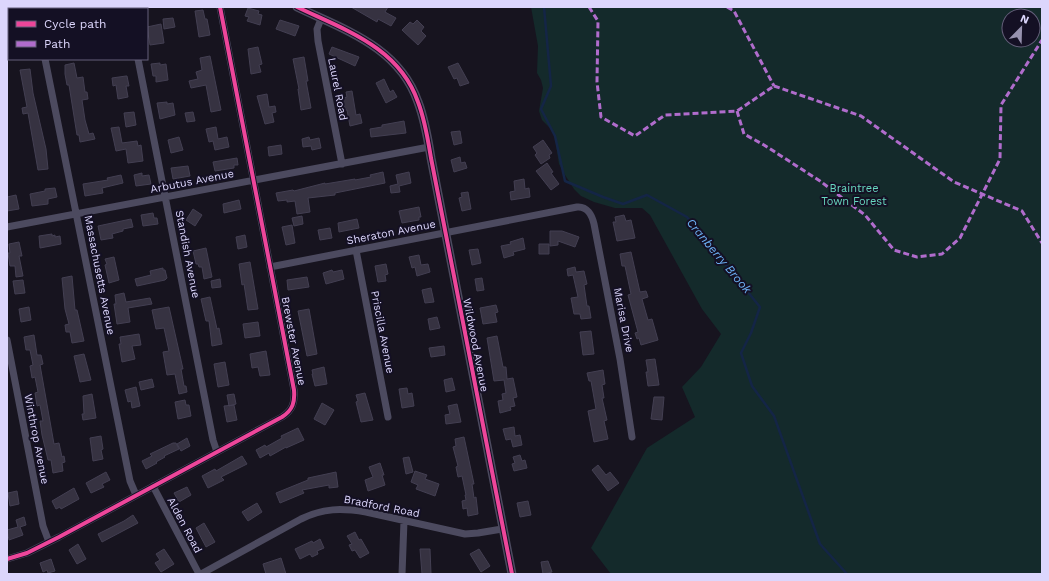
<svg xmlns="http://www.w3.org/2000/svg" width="1049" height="581" font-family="'Work Sans',sans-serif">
<rect width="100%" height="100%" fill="#17141f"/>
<path fill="#142a2b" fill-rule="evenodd" d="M531,7H1042V574H611L591,548L647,448L695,417L682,387L701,367L721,334L702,309L650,215L642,208H615L594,202L581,196L574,189L565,175L559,164L554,132L542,120L539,111L543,88L541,80L537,73L538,46ZM1009,16H1033V40H1009Z"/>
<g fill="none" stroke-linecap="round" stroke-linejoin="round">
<path stroke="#142546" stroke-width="2.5" d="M544,7L551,86L541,109L555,136L565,181L603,197L623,204L647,195L687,217L760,307L751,333L741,353L752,386L774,416L820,544L847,574"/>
</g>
<path fill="#363241" stroke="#433f52" d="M351,7H388L385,12L396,18L391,26L378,19L377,22Z
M248,8L259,11L258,14L262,15L260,25L247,21L249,17L245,16Z
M203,10L205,19H207L210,35L199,37L195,11Z
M173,18L175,27L164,29L163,19Z
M280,20L299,26L295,36L276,29Z
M417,20L424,27L421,31L426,36L418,45L402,30L410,22L413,24Z
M161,24L164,43L150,45L147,27Z
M258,47L262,64L259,65L261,72L251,74L248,49Z
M332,47L359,57L355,66L329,54Z
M210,56L221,110L211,112L206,85L191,88L189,81L198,79L196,72L202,70L200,58Z
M304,57L308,81H306L311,108L301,110L298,89H299L293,59Z
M74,63L77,78L83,77L85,92H87L88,99L82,100L85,120L89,134L93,133L95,139L80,142L79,135H77L69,85H67L65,74V65Z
M160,63V65L166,64L168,80L156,82V76H153L151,64Z
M458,63L469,83L460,86L457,78L454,79L448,67Z
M30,69L33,93L46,149L48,169L38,170L28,113L23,114L22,108L27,107L20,70Z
M126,76H127L129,86H126L128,97L118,99L116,85L113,86L112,78Z
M384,79L390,92L393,90L397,97L386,103L376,83Z
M352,91L356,115L360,114L362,123L350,126L347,110H345L343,98L347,97L346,92Z
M267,94L269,107L275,106L276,112L272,113L274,122L265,124L257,96Z
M167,102V104L173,103L175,115L160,119L157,103Z
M134,112L136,125L126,127L124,113Z
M193,112L195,121L187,122L185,113Z
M404,121L406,133L371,137L370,129L382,127V125Z
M119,127L122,143L137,141L138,146L141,145L143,161L128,163L126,149L116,151L111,128Z
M216,127L218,139L227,137L229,147L215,150L213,141L209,142L206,129Z
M460,131L462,143L454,145L451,132Z
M179,137L183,150L171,153L168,140Z
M309,137L310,140L319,138L321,148L312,150L311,146L303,147L302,139Z
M543,140L552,153L549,155L550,158L541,164L535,155L537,153L533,147Z
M281,145L282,154L269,156L268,147Z
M460,157L461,163L465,162L467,168L454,172L451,160Z
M237,158L238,165H234V168L215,171L213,162Z
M547,163L553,172L551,173L559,184L551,190L536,171Z
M188,166L190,176L173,179L171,168Z
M383,172L385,183L335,193V195L308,198L310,212L297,214L295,201L287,202V200L278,201L276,193L293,190L294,191L325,183V184L355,179V180L371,177L370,175Z
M409,172L411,183L399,186L400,192L391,193L390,186L398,184L396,175Z
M142,173V176L149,175L151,184L136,186L134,175Z
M121,175L123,183L102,188L103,193L85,196L83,184L108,180L107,178Z
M524,179L525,189L529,188L530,197L511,200L510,192L515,191L514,181Z
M55,188L57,197L48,199V204L32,206L30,194L45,191V189Z
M468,192L471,209L462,211L459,198L462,197L461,193Z
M16,195L19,209L7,211V197Z
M239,200L241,209L224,213L223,204Z
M419,207L421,217H419V220L402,223L399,211Z
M193,209L202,215L195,226L186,220Z
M153,213L154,218H157L158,224L143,226L141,215Z
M624,215L626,221L631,220L635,238L617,241L613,222H616L615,217Z
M302,216L303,224L294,226L292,218Z
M131,219L133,227L123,229V231L112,234L113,238L101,240L98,226Z
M357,219L359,228L339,232L338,223Z
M292,225L295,243L286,245L282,227Z
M330,228L332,238L320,240L318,230Z
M550,231H562L579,237L575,247L558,241V245L550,246Z
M52,234V236L55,235V237L60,236L61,244L40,248L39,236Z
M245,235L247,247L238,249L236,237Z
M523,238L525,249L513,252L514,255L504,258L501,246L511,244L510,242Z
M19,242L22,256H19L23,276L16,277L15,266H10L8,253H10L9,244Z
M539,244H549V254H539Z
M206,248L212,277L204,279L202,267H199L198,264H196L193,251Z
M478,249L481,263L472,265L469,250Z
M631,252L640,292L646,291L648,297L642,299L648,320L652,319L658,340L641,345L639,338L637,339L635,333L638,332L628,295L631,294L625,266H622L620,254Z
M419,255L421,265L428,264L430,272L417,276L415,267L412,268L409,257Z
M114,257L119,280L109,283L105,265L107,264L105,259Z
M250,262L258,309L248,310L244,284L242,285L239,264Z
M386,264L388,274L385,275L386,281L378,282L375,266Z
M575,267L576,272L584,271L587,284L584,285L587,306H589L591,318L581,319L580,314H574L571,298L578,297L573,275L568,276L567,269Z
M163,268V270H165L167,278L165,280L137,286L135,279L151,275L150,271Z
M332,270L333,272L342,270L344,279L326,284L323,273Z
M72,276L75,310H77L84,341L72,343L70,332H66L65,325L69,324L65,309L62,278Z
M307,277L309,287L288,290L287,280Z
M482,278L484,290L477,291L475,279Z
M220,279L221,287L212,288L211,281Z
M23,280L25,293L15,294L13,281Z
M431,288L434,302L425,303L422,290Z
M124,293L126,302L150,298L152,304L128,308L130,322L117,324L114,304H116L115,295Z
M210,297L217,329L219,328L222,344L212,346L209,321H206L201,299Z
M496,305L498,312L495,313L497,322L483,324L480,308Z
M29,307L31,320L21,322L19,309Z
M169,307L183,369H181L184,386H186L187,392L179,394L175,374L167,375L163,352L169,351L164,328L156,329L152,310Z
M309,309L317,354L307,356L298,311Z
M437,317L440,328L430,330L428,319Z
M258,322L260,336L245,338L243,324Z
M591,331L594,354L583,355L580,332Z
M139,334L141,345L132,346L135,359L122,362L119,344H121L120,337Z
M34,335L37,355H41L43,364L40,365L54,444L59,443L62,457L64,456L65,462L62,463L63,471L53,473L51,460H48L42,435L40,421H43L40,405L37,406L35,393L38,392L35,377L32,378L30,366L33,365L30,350H26L24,337Z
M497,336L503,367H506L507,379L513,378L517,397L513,398L515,406L510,407L511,410L500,413L498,401L503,400L502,394L506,393L504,380L494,381L487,338Z
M444,346L445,355L431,357L429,348Z
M266,351L270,375L260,376L258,367L252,368L250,354Z
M84,354L91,380L80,382L74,356Z
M655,359L659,385L648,386L646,372H648L646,360Z
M225,362L229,385L218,387L214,364Z
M324,367L327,384L315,386L312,374H313L312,370Z
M603,370L605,384L602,385L604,398H602L607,420L604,421L608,439L594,442L588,411L596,409L591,381H589L587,373Z
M452,378L455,390L446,392L444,380Z
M152,379L154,387L141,390L139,382Z
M136,387L140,406L132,408L131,401L128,402L125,390Z
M407,388L408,394L412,393L414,406L402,408L399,389Z
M365,393L373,420L361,422L356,402L358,401L356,395Z
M92,394L96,418L83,420L82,414H84L83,396Z
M234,394L236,404L229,406L227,395Z
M654,397H664L662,420L651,419Z
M185,400L186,405H189L191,416L178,419L175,402Z
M322,403L334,410L325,425L314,419Z
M457,404L461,422L446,424L445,415L450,414L448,406Z
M234,405L237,420L227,422L224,406Z
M514,427L515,436L520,435L522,445L513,447L511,439L506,440L503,429Z
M298,428L304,440L286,448V447L270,456L269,453L260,458L256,450L265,445L266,447L282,438L281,436Z
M101,436L103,449L101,450L103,459L93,461L90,438Z
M464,437L474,484H472L474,498L476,497L478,514L468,516L467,508L463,509L462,501L466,500L465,495H466L462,476L458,477L456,467L458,466L453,447L456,446L455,439Z
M187,438L190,446L181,451L177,444Z
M173,443H176L179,449L164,456L165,457L156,462L157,463L146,469L142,461L152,456L150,454Z
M520,455L522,461L525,460L527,468L514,471L512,464L515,463L513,457Z
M242,456L247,464L221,477L224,480L208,488L202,476L215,469L216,471Z
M409,457L413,472L406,474L403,458Z
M380,463L384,475H382L385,485L368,491L365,480L373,477L369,467Z
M598,465L606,475L610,472L619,483L608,491L592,470Z
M415,471L427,475L425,479L439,484L435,496L416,489L418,485L411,482Z
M106,472L110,480L102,484L104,487L91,493L86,483Z
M336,472L338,487L329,488V485L302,490L304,493L280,503L276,493L308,480V478Z
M187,487L191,495L179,502L174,493Z
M74,488L79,499L61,509L60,507L56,509L52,501Z
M17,491L19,504L10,506L8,493Z
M528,501L531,515L520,517L517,503Z
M257,503L262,512L248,521L242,512Z
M133,515L138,523L102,542L98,534L124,521Z
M24,517L26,525L20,527L23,535L9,540L7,530L18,527L16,520Z
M204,523L215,542L206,547L196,528Z
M355,532L359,540L361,539L369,553L360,558L355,550L352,551L349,545L352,544L347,536Z
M320,539L324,548L317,551L318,554L312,557L310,554L300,559L295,549L312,541L313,543Z
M78,544L86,559L77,564L69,550Z
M164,549L174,564L161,572L155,563L160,560L156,554Z
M420,549H430L431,574H422Z
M479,549L490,566L481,572L470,554Z
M281,558L286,574H266L263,564Z
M51,559L55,571L48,573L47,570L43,572L40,563Z
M548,561L552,572L543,574L541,562Z"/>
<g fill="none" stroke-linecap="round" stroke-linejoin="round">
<path stroke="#4c4a5f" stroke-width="7" d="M35,7L36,9
M128,7L129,9
M321,19L317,29L318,41L342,164
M45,59L130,481L136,495
M138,59L213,440L217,452
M7,227L429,147
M356,250L388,417
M270,267L577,207C587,206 592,215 594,224L620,359L632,437
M7,340L43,526L49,542
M153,486L199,574
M7,559L27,553L59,537L282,417C293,410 295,402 294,390L220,7
M201,574L301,519C324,508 341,508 366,512L465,534L478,533L502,529
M402,574L404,521"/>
<path stroke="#4c4a5f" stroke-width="9" d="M297,7C345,30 399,47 418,102C425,120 428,140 431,158L512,574"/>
<path stroke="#b06ccc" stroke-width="3" stroke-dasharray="6 3" stroke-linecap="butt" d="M589,7L598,21L597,82L601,117L635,136L665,115L737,111L774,86
M727,7L734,11L774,86
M774,86L861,116L954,182L1022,211L1042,243
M737,111L744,134L764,145L820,181L865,215L894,250L917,257L942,254L960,238L1000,159L1001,105L1042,40"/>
<g stroke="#141024" stroke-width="6">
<path id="cycleway" d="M297,7C345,30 399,47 418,102C425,120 428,140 431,158L512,574
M7,559L27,553L59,537L282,417C293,410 295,402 294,390L220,7"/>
</g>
<use href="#cycleway" stroke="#ed469a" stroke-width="4"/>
</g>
<g text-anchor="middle" stroke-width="4" stroke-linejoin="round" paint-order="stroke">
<g font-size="11" fill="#dcd6fc" stroke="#141024">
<text transform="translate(338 89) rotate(79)" y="4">Laurel Road</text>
<text transform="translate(192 181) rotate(-11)" y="4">Arbutus Avenue</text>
<text transform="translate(391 232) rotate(-11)" y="4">Sheraton Avenue</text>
<text transform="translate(188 254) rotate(79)" y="4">Standish Avenue</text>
<text transform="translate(100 275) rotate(79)" y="4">Massachusetts Avenue</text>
<text transform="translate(624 320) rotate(79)" y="4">Marisa Drive</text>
<text transform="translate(383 332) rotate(79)" y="4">Priscilla Avenue</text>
<text transform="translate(294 341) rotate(79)" y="4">Brewster Avenue</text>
<text transform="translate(476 345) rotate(79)" y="4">Wildwood Avenue</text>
<text transform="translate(37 439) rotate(79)" y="4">Winthrop Avenue</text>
<text transform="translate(382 506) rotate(11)" y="4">Bradford Road</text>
<text transform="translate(185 525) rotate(62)" y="4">Alden Road</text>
</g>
<g font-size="11" fill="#67d7bf" stroke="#141024">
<text x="854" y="192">Braintree<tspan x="854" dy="13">Town Forest</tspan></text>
</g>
<g font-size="12" font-style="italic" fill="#6cb0f4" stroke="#141024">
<text transform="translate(719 256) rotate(50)" y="4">Cranberry Brook</text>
</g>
</g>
<rect width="1049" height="581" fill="none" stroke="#dcd6fc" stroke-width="16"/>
<rect x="8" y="8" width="140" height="52" fill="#141024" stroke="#645f7a"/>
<rect x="16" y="21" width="20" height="6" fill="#ed469a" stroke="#645f7a"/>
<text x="44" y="28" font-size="12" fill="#dcd6fc">Cycle path</text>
<rect x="16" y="41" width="20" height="6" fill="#b06ccc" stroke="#645f7a"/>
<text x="44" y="48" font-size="12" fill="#dcd6fc">Path</text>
<g transform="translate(1021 28) rotate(23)"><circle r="19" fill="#141024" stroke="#645f7a"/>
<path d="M0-3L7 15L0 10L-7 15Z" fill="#9792af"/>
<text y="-6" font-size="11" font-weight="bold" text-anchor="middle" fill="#dcd6fc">N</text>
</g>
</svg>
